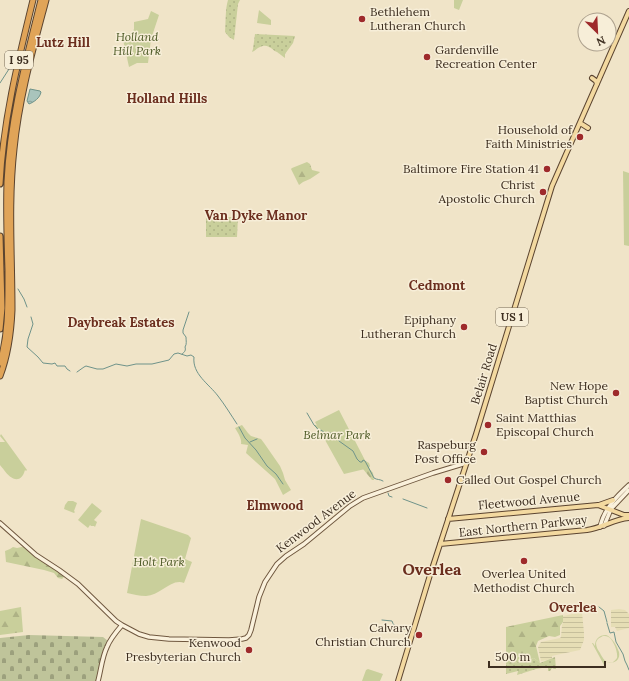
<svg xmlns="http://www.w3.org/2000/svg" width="629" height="681" font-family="Lora,serif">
<defs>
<pattern id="farmland-rules" width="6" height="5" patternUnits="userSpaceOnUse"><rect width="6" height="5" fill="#e6deb5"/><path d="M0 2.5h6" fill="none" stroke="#c6bf9b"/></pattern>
<pattern id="grass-dots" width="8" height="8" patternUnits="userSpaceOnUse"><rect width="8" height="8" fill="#c9cf9b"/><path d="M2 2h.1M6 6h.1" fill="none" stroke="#aeb285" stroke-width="1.8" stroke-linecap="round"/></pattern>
<pattern id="forest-firs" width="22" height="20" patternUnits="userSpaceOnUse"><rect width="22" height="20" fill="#c9cf9b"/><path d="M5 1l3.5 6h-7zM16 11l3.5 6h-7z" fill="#aeb285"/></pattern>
<pattern id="cemetery-stones" width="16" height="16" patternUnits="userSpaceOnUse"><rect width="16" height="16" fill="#bfc49a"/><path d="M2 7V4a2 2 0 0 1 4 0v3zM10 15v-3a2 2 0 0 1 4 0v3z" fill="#9ca07d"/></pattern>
<pattern id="water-ripples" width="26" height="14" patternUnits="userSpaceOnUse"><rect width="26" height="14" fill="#a9c4bc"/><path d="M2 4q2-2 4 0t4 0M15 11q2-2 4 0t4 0" fill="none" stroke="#8ba098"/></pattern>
</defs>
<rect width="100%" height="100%" fill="#f0e4c8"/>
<path fill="url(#farmland-rules)" d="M619,609L625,610L629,614V628L617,631L615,627H611V610Z
M582,612L584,633V640L580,650L556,655L552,656V658L547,660L541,661L538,647L541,642L560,638L561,637L562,625L563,623V616Z"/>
<path fill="url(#grass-dots)" d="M228,0H240L238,4L234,40L229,37L225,32C226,22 225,10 228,0Z
M255,34L295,36L293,43L285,54V58C282,56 280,54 277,52C271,49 268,43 260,47C257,48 255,51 252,52L253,49Z
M210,217H238L237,237H206V218Z
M555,657L556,669H554L552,668L550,671H548V667L536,669L517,675L518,671L506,674V665L534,658L540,663Z"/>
<path fill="url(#forest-firs)" d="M307,162L310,164L312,170L320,172L319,173L310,179L303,182L299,185L291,169L292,168Z
M314,425H316L364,460L369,463L370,466L369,468L373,473L374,480H372L363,469L317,429Z
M26,546L63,574L64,577L62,579L58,578L54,573L44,570L6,562L5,551L10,549L13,547L17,548Z
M21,607L23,632L0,635V611Z
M563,615V622L560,626V635L555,637L549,636L538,641L536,646L540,663L534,658L506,665V627Z"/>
<path fill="url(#cemetery-stones)" d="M29,635L103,637L108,641L103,651L96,681H0V638Z"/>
<path fill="#c9cf9b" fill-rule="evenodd" d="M454,0H463L459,10L454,8Z
M259,10L271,20V25L257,23Z
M151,11L159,15L151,39L148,63H137L129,67L122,35L132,33L134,29V22L148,19Z
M623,171L629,173V246L624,245Z
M339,410L369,468L344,474L315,422Z
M242,425L248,433L251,436L261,439L264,443L280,466L283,473L285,480L291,490L283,495L275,479L246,453L248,445L241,444C242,439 238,433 235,428Z
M1,434L27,470L26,471L25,470C21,485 10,479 4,470C3,468 1,467 0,465C0,460 0,448 0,442H5L0,436Z
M68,501H73L77,503L74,511L75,512L74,513L64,509L65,505Z
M92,503L102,511L94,520L97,522L95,527L94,526H91L90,525L88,528L78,520Z
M141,519L188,535L191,538L185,559L192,562L184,583C171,578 160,596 146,596C139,596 133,594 127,593Z
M606,635C612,637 617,646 619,652C621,662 611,665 604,661L605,665H604L592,643H593L595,646C595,639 599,635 606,635ZM603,636C606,636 607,636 610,638C614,642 618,652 617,658C610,668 604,661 600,653C598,650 596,647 596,643C597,639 599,638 603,636Z
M368,669L383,674L380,681H362L366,670Z"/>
<path fill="url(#water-ripples)" stroke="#6f938a" d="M30,89L40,91L41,92C40,98 34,102 29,104L27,101Z"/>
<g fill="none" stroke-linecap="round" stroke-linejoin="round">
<path stroke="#6f938a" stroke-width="1" d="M0,83L9,69L12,56
M18,289L24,299L27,307
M31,317L33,324L28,339L27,347L38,357L43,363L52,364L55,363L57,366H65L67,369L70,371
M182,354C185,352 186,350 185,347C187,344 186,341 186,337L183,333V330L189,312
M77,372L84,367L86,366L97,369H103L116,364L127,366L136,364H152L169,360L174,354L178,353L187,356L191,355L194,357C192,374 209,384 218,396C225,405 231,415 237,424
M307,413L314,425L317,428L319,431L321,430L325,433H330L336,435L339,441L353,451L357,459L360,462H362L363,460L365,461L374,478C377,480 380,479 383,481
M239,427L245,438L256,450L267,466L276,474L283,484
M250,442L257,439
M388,493L389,496L392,497
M403,499L427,508
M599,607L604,611L607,622
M382,620L392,621C394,629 403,628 410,630
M607,623L610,633L614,632L616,642L623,654L625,661L627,665L629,670"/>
<g stroke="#6f573f" stroke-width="5.5">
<path id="secondary" d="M0,523L36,555L59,570L78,584L116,621L122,625L139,634L149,637L169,639L229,640L242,639L246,638L249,635L251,630L259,597L265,582L277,564L286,556L304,544L350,506L363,498L433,473L466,463
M604,526L611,509L629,490
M600,527C604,509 616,497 629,485
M98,681C101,670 102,657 107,647C110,639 116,632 122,625"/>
</g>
<g stroke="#5b4430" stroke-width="6">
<path id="primary" d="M592,78L596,81L597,84
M580,123L588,128
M599,505L613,500
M448,519L598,505L624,515H629
M440,544L587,530C602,528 614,519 629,518
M398,681L430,575L476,434L552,186L629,11"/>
</g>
<g stroke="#5b4430" stroke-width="7">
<path id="motorway" d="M0,184C3,121 18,61 33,0
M0,236L2,308L0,329
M0,363C9,332 8,302 8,270C7,240 6,211 7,182C10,119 26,60 41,0
M0,376C8,355 11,333 12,310C12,256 8,202 14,149C19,98 33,49 46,0"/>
</g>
<use href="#secondary" stroke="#faf1dc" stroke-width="3.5"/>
<use href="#primary" stroke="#f3d9a0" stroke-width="4"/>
<use href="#motorway" stroke="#e0a458" stroke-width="5"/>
</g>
<g fill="#9e2a2b" stroke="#f7eed8" stroke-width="1.5">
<circle cx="362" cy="19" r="4"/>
<circle cx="427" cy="57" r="4"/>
<circle cx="580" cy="137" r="4"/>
<circle cx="547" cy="169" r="4"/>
<circle cx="543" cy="192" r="4"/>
<circle cx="464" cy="327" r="4"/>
<circle cx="616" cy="393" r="4"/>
<circle cx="488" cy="425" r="4"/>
<circle cx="484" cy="452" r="4"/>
<circle cx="448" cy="480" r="4"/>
<circle cx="524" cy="561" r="4"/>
<circle cx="419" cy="635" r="4"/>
<circle cx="249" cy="650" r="4"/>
</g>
<g text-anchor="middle" stroke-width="3" stroke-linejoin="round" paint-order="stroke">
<g fill="#f7eed8" stroke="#756857" stroke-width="1">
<rect x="5" y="51" width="28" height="18" rx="3"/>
<rect x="496" y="308" width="32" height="18" rx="3"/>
</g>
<g font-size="11" font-weight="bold" fill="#3d2e20">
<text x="19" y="64">I 95</text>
<text x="512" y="321">US 1</text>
</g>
<g font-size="12" fill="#3d2e20" stroke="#f7eed8" text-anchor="end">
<text x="370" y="16" text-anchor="start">Bethlehem<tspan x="370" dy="14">Lutheran Church</tspan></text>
<text x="435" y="54" text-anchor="start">Gardenville<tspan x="435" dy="14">Recreation Center</tspan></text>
<text x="572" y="134">Household of<tspan x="572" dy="14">Faith Ministries</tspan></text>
<text x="539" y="173">Baltimore Fire Station 41</text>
<text x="535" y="189">Christ<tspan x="535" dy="14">Apostolic Church</tspan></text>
<text x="456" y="324">Epiphany<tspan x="456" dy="14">Lutheran Church</tspan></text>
<text x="608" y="390">New Hope<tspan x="608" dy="14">Baptist Church</tspan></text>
<text x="496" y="422" text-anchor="start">Saint Matthias<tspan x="496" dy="14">Episcopal Church</tspan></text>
<text x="476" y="449">Raspeburg<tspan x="476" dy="14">Post Office</tspan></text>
<text x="456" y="484" text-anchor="start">Called Out Gospel Church</text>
<text x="524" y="578" text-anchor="middle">Overlea United<tspan x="524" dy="14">Methodist Church</tspan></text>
<text x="411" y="632">Calvary<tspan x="411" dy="14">Christian Church</tspan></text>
<text x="241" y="647">Kenwood<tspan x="241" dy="14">Presbyterian Church</tspan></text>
</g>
<g font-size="12" font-style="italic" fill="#4d5a26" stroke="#f7eed8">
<text x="137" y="41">Holland<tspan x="137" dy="14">Hill Park</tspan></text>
<text x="337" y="439">Belmar Park</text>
<text x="159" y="566">Holt Park</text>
</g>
<g font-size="12" fill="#3d2e20" stroke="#f7eed8">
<text transform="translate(484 374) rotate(-73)" y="4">Belair Road</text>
<text transform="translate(529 501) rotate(-5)" y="4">Fleetwood Avenue</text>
<text transform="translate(316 521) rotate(-37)" y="4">Kenwood Avenue</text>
<text transform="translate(523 526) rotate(-6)" y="4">East Northern Parkway</text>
</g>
<g font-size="13" font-weight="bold" fill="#6b2e1e" stroke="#f7eed8">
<text x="63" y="47">Lutz Hill</text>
<text x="167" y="103">Holland Hills</text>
<text x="256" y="220">Van Dyke Manor</text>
<text x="437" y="290">Cedmont</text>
<text x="121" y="327">Daybreak Estates</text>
<text x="275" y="510">Elmwood</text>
<text x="573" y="612">Overlea</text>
</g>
<g font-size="16" font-weight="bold" fill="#6b2e1e" stroke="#f7eed8">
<text x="432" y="575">Overlea</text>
</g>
</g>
<g transform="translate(597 32) rotate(156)"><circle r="19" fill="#f7eed8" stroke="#ada18e"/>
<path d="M0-3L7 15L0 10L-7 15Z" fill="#9e2a2b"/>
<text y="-6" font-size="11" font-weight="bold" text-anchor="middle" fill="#3d2e20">N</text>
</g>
<path d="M489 661v6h116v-6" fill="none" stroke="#3d2e20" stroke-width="2"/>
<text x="495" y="661" font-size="12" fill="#3d2e20" stroke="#f7eed8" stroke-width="3" paint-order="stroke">500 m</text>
</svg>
